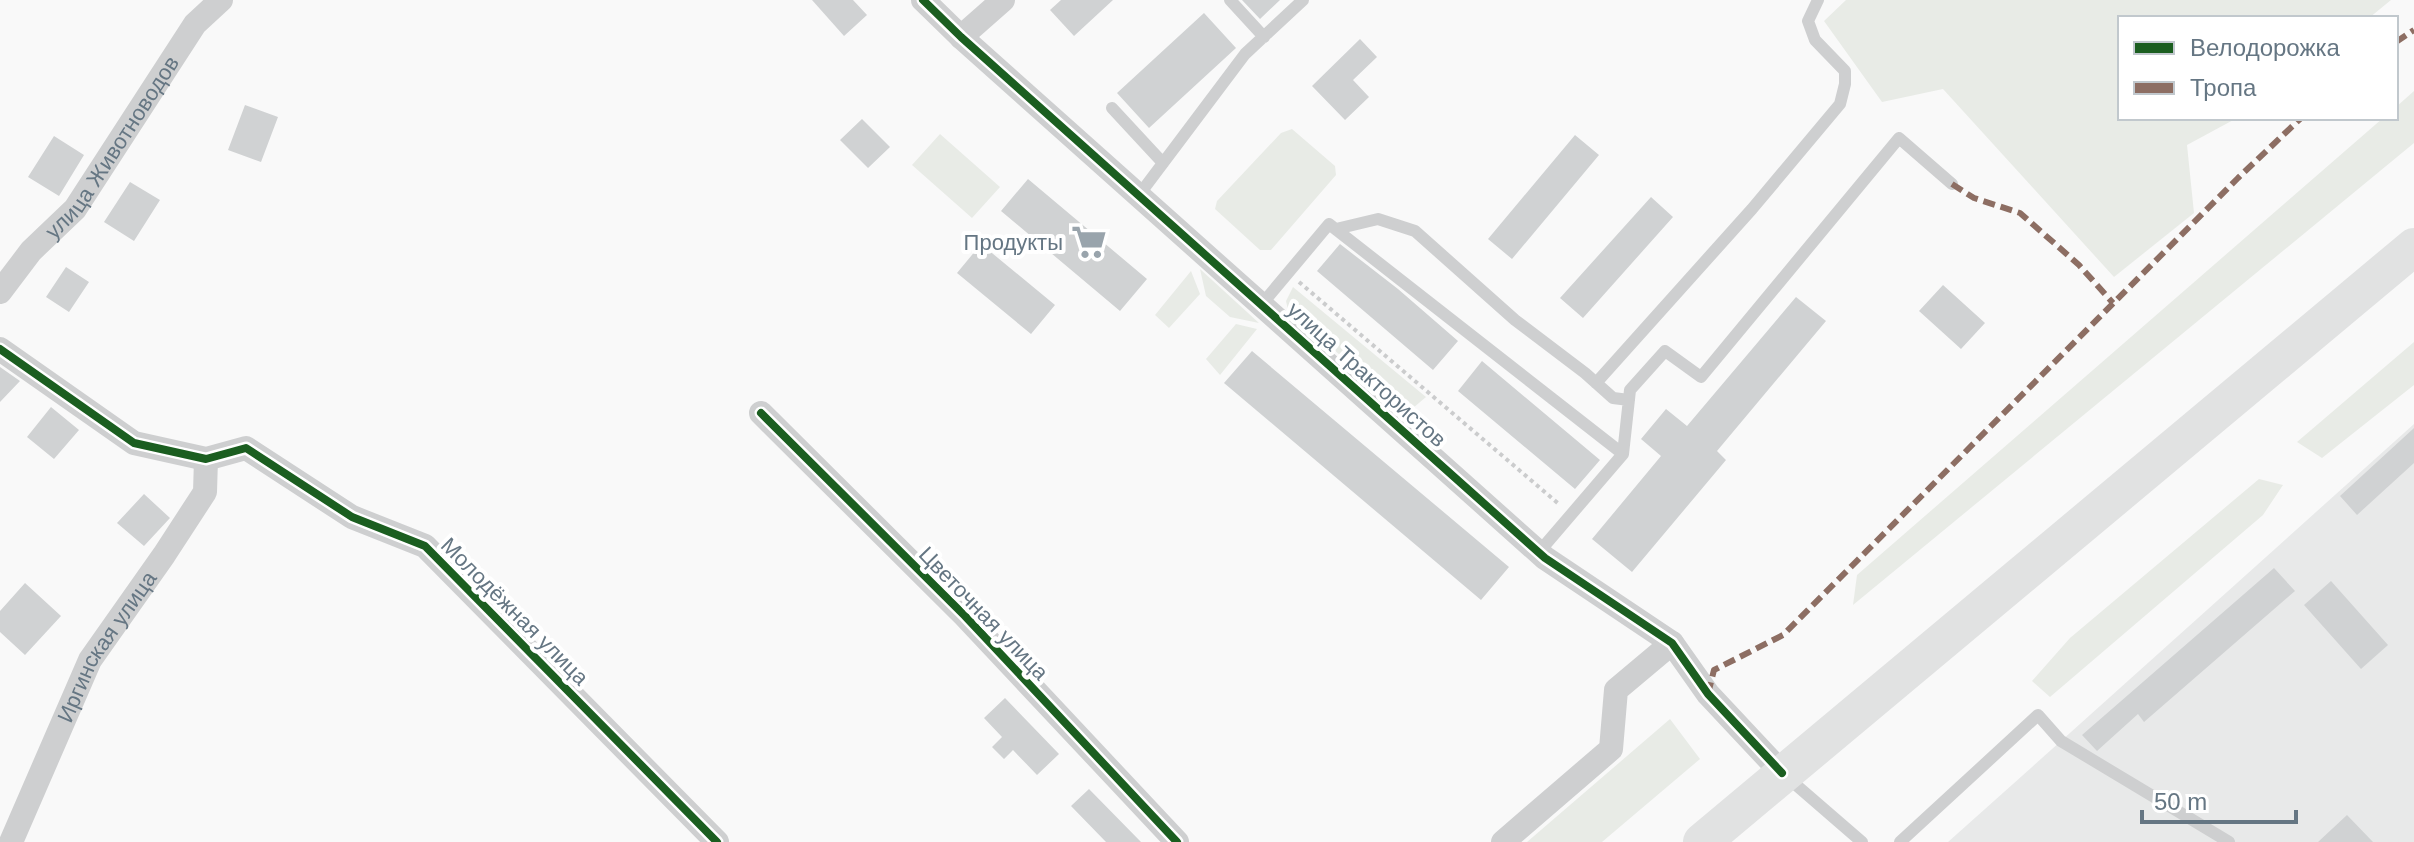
<svg xmlns="http://www.w3.org/2000/svg" width="2414" height="842" font-family="Arial,sans-serif">
<rect width="100%" height="100%" fill="#f9f9f9"/>
<path fill="#e8e9e9" d="M2414,424V842H1948L2061,741Z"/>
<path fill="#e8ebe6" d="M1846,0H2391L2369,18H2120V118H2237L2187,145L2194,213L2114,277L1943,89L1882,102L1824,21Z
M2414,91V143L1853,605L1857,575L2383,118H2396V107Z
M1292,129L1335,166L1336,175L1271,250H1260L1215,209L1217,201L1281,133Z
M940,134L1000,187L972,218L912,165Z
M1200,269L1259,323L1230,317L1206,296Z
M1191,271L1200,294L1169,328L1155,315Z
M1293,287L1426,397L1413,408L1400,407L1288,310L1286,301Z
M1236,324L1257,329L1220,375L1206,359Z
M2414,342V385L2322,458L2297,442Z
M2259,479L2283,485L2263,515L2050,697L2032,681L2070,638Z
M1670,719L1700,759L1602,842H1527Z"/>
<path fill="#d0d2d3" d="M812,0H853L867,15L844,36Z
M1061,0H1113L1074,36L1050,10Z
M1242,0H1280L1260,19Z
M1204,13L1236,48L1149,128L1117,93Z
M1360,39L1377,57L1353,80L1369,97L1345,120L1312,86Z
M245,105L278,117L261,162L228,150Z
M862,119L890,147L868,168L840,140Z
M1575,135L1599,155L1512,259L1488,239Z
M54,136L84,155L59,196L28,177Z
M1028,179L1147,279L1120,311L1001,211Z
M130,182L160,200L134,241L104,222Z
M1651,197L1673,217L1583,318L1560,298Z
M981,244L1055,305L1031,334L957,273Z
M1340,244L1398,289L1458,341L1433,370L1317,271Z
M66,267L89,282L69,312L46,297Z
M1943,285L1985,323L1961,349L1919,311Z
M1796,297L1826,321L1717,451L1726,460L1632,572L1592,539L1661,456L1641,439L1666,409L1687,426Z
M1252,351L1509,567L1481,600L1224,383Z
M1482,361L1600,460L1575,489L1458,391Z
M0,367L20,381L0,402Z
M51,407L79,430L54,459L27,437Z
M2414,428V463L2357,515L2340,496Z
M144,494L170,518L144,546L117,523Z
M2274,568L2295,591L2144,722L2138,714L2097,751L2082,735Z
M2331,581L2388,645L2361,669L2304,605Z
M25,583L61,616L25,655L0,632V611Z
M1005,698L1059,754L1037,775L1013,750L1004,759L992,747L1002,737L984,718Z
M1089,789L1141,842H1106L1071,806Z
M2347,815L2373,842H2318Z"/>
<g fill="none" stroke-linecap="round" stroke-linejoin="round">
<path stroke="#cbcccd" stroke-width="4" stroke-dasharray="4 4" stroke-linecap="butt" d="M1299,282L1560,505"/>
<path stroke="#cecfd0" stroke-width="12" d="M1230,0L1264,37
M1112,108L1163,163
M1139,195L1245,54L1303,0
M1336,229L1378,219L1415,231L1515,320L1585,373L1613,398L1629,400
M1262,304L1329,224L1623,454L1539,552
M1596,383L1752,209L1840,104L1845,84V71L1815,40L1808,21L1818,0
M1623,454L1630,390L1665,351L1701,377L1899,138L1952,184
M1788,778L1862,842
M1900,842L2038,715L2061,741L2229,842"/>
<g stroke="#cecfd0" stroke-width="24">
<path d="M923,0L961,37L1545,558L1672,643L1708,694L1782,773"/>
<path d="M961,37L1003,0"/>
<path id="s1" d="M0,292L31,251L75,209L195,24L221,0"/>
<path d="M0,349L134,443L206,459L246,448L352,517L425,546L717,842"/>
<path d="M761,413L965,616L1177,842"/>
<path id="s2" d="M11,842L90,660L164,555L205,492L206,459"/>
<path d="M1503,842L1611,749L1616,690L1672,643"/>
</g>
<path stroke="#e1e2e2" stroke-width="38" d="M1702,842L2414,247"/>
<path stroke="#8d6e63" stroke-width="6" stroke-dasharray="12 6" stroke-linecap="butt" d="M2396,42L2414,30
M1952,184L1974,198L2020,213L2079,265L2113,303
M1708,694L1714,670L1783,635L2238,178L2301,118"/>
<g stroke="#fff" stroke-width="13">
<path id="cycleway" d="M923,0L961,37L1545,558L1672,643L1708,694L1782,773
M0,349L134,443L206,459L246,448L352,517L425,546L717,842
M761,413L965,616L1177,842"/>
</g>
<use href="#cycleway" stroke="#1b5e20" stroke-width="8"/>
</g>
<defs>
<g id="supermarket-bare" transform="scale(2.76)"><path d="M-6-5.5h2.5l.6 2H6L4.5 2H-2.5L-4.4-4H-6ZM-1.5 3.2a1.3 1.3 0 1 0 .1 0ZM3 3.2a1.3 1.3 0 1 0 .1 0Z" fill="#99a4ac" stroke="#fff" stroke-width="2.5" paint-order="stroke"/></g>
</defs>
<g fill-rule="evenodd">
<use href="#supermarket-bare" x="1089" y="242"/>
</g>
<g text-anchor="middle" stroke-width="8" stroke-linejoin="round" paint-order="stroke">
<g font-size="22" fill="#657683" stroke="#fff">
<text dy="8" stroke="none"><textPath href="#s1" startOffset="184">улица Животноводов</textPath></text>
<text transform="translate(1367 374) rotate(42)" y="8">улица Трактористов</text>
<text transform="translate(515 611) rotate(45)" y="8">Молодёжная улица</text>
<text transform="translate(984 613) rotate(46)" y="8">Цветочная улица</text>
<text dy="8" stroke="none"><textPath href="#s2" startOffset="218">Иргинская улица</textPath></text>
</g>
<g font-size="22" fill="#657683" stroke="#fff" text-anchor="end">
<text x="1063" y="250">Продукты</text>
</g>
</g>
<rect x="2118" y="16" width="280" height="104" fill="#ffffff" stroke="#c1c8cd" stroke-width="2"/>
<rect x="2134" y="42" width="40" height="12" fill="#1b5e20" stroke="#c1c8cd" stroke-width="2"/>
<text x="2190" y="56" font-size="24" fill="#657683">Велодорожка</text>
<rect x="2134" y="82" width="40" height="12" fill="#8d6e63" stroke="#c1c8cd" stroke-width="2"/>
<text x="2190" y="96" font-size="24" fill="#657683">Тропа</text>
<path d="M2142 810v12h154v-12" fill="none" stroke="#657683" stroke-width="4"/>
<text x="2154" y="810" font-size="24" fill="#657683" stroke="#ffffff" stroke-width="6" paint-order="stroke">50 m</text>
</svg>
